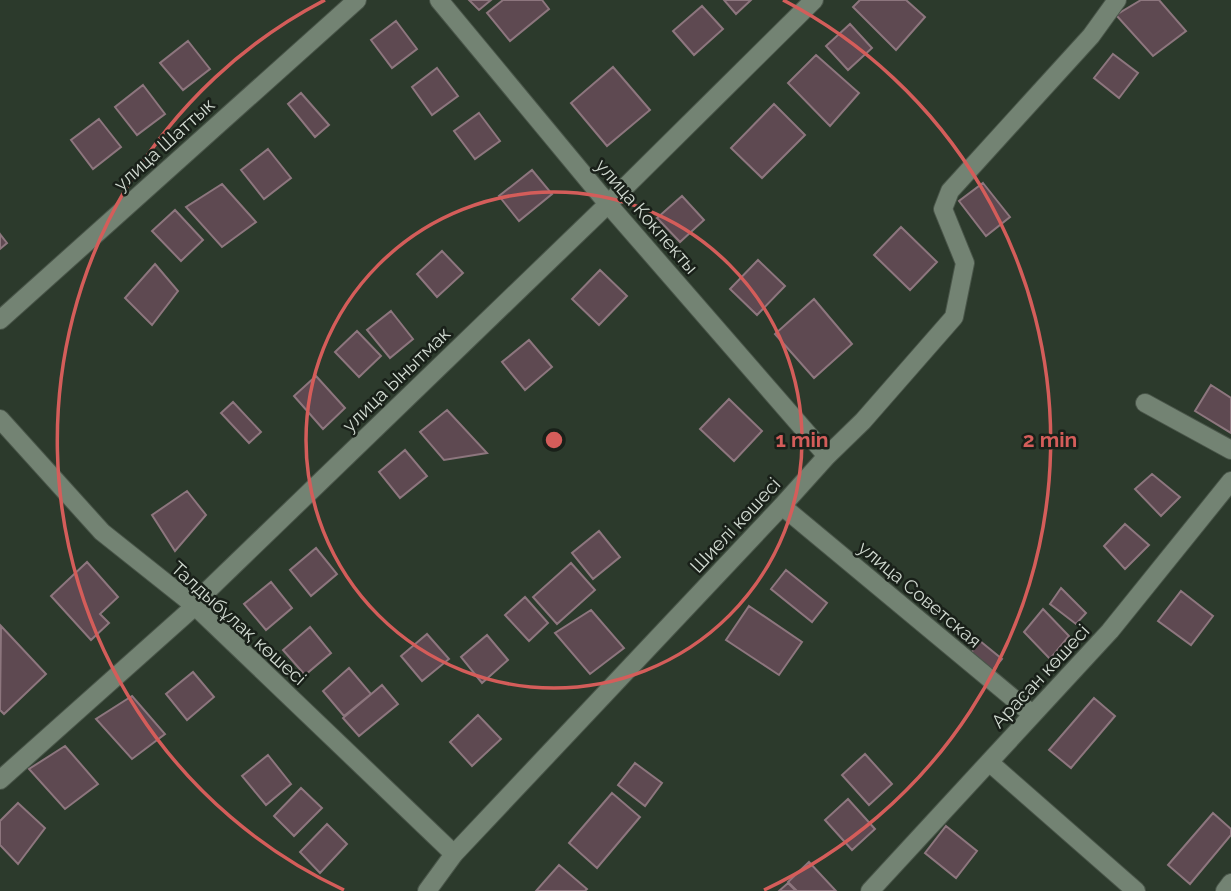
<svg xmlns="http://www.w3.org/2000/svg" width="1231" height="891" font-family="Raleway,sans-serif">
<rect width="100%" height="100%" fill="#2c3a2c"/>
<path fill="#5e4951" stroke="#8d767e" stroke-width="2" d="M469,0H491L479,10Z
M503,0H542L549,9L510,41L487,13Z
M724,0H751L736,14Z
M860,0H906L925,17L896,50L853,7Z
M1141,0H1159L1186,31L1153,56L1116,15Z
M702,6L723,29L694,55L673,31Z
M396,21L417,49L392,68L371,40Z
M850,24L872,48L848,70L826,46Z
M188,41L210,69L183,90L160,63Z
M1113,54L1138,73L1119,98L1094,78Z
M816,55L859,93L830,126L788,83Z
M613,67L650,110L607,146L571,103Z
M437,68L458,96L432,115L412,87Z
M143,85L165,114L137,135L115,107Z
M301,93L329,125L315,137L288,104Z
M774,104L805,135L762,178L731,148Z
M479,113L500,141L475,159L454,131Z
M99,119L121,147L93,169L71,140Z
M268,149L291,178L264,199L241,170Z
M532,170L552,194L519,221L499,196Z
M983,183L1010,217L986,236L959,201Z
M222,184L256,222L222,247L186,207Z
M682,196L704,220L680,242L657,218Z
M175,210L203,240L181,261L152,231Z
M901,227L937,262L910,290L874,255Z
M0,234L7,243L0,249Z
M442,251L463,273L437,297L417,274Z
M758,260L785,286L757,315L730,289Z
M155,264L178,291L152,325L125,298Z
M600,270L627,296L599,325L572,299Z
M814,299L852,344L814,378L775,334Z
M391,311L413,339L390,358L367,330Z
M357,331L381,356L359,377L335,352Z
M529,340L552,367L525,390L502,362Z
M316,376L345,408L323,429L294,396Z
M1211,385L1231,398V433L1195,411Z
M729,399L762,431L734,461L700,429Z
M233,402L261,432L249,443L221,413Z
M447,410L487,453L444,460L420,432Z
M405,450L427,476L400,498L379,472Z
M1152,474L1180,497L1161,516L1135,489Z
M187,491L206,515L175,551L152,515Z
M1125,524L1149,545L1125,569L1104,546Z
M599,531L620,557L593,579L572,553Z
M316,548L337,574L311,596L290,570Z
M87,562L118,597L100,614L109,623L91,640L51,596Z
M571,563L595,590L557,624L533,597Z
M786,570L827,603L812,622L771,589Z
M271,582L292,608L266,630L244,604Z
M1061,588L1086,613L1076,624L1050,604Z
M1181,591L1213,616L1191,645L1158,621Z
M525,597L548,623L529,641L505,615Z
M749,606L802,642L779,675L726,640Z
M1043,609L1069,636L1050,659L1024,632Z
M591,610L624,648L590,674L555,633Z
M1,626L46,674L4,714L0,710Z
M310,627L331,653L305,675L283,650Z
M427,634L449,659L422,681L401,656Z
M487,635L508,660L482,683L461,657Z
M980,641L1002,659L992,671L971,653Z
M349,668L371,694L344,716L323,691Z
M193,672L214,697L187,720L166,694Z
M382,685L398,704L359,736L343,718Z
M132,696L165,734L132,759L96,719Z
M1094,698L1115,716L1071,768L1049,750Z
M478,715L501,739L472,766L450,742Z
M65,746L98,784L65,809L29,769Z
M865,754L892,784L869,805L842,775Z
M268,755L291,784L266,805L242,776Z
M635,763L662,783L645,806L618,785Z
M301,788L322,808L294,836L274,816Z
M612,793L640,817L597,868L569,843Z
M848,799L875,829L852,850L825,820Z
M18,803L45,828L18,864L0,845V821Z
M1213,813L1231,829V835L1190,884L1168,865Z
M327,824L347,844L320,873L300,852Z
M946,826L977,851L956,878L925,853Z
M809,862L836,891H797L788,882Z
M559,865L587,889L585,891H536Z
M788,883L796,891H779Z"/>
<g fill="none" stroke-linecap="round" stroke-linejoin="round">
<g stroke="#495549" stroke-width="20">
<path id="minor" d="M439,0L608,204L827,456
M0,320L357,0
M1145,403L1231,450
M0,419L102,532L195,606L454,854
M782,506L1032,714
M989,762L1136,891
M0,780L195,606L205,593L608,204L814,0
M427,891L454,854L782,506L827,456L863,421L954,317L965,263L943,209L950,191L1091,36L1117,0
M870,891L1110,631L1231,481
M1225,891L1231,883"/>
</g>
<use href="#minor" stroke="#738373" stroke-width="18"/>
</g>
<g fill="none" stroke="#d45d5a" stroke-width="3.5">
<circle cx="554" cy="440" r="248"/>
<path d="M344 890A496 496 0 0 1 325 0M783 0A496 496 0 0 1 764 890"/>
</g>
<g text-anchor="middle" stroke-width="5" stroke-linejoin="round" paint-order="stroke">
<g font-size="19" fill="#d0d9d0" stroke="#192019">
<text transform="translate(164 144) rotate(-42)" y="7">улица Шаттык</text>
<text transform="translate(647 216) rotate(49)" y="7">улица Кокпекты</text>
<text transform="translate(396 379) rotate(-44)" y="7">улица Ынытмак</text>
<text transform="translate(735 525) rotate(-47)" y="7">Шиелі көшесі</text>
<text transform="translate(920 594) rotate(40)" y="7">улица Советская</text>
<text transform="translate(239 623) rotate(42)" y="7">Талдыбұлақ көшесі</text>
<text transform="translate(1040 676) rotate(-47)" y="7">Арасан көшесі</text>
</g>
</g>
<circle cx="554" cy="440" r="10" fill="#d45d5a" stroke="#192019" stroke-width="3.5"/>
<g font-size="21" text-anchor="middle" font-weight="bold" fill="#d45d5a" stroke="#192019" stroke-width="5" stroke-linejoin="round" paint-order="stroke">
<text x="802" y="447">1 min</text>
<text x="1050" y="447">2 min</text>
</g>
</svg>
